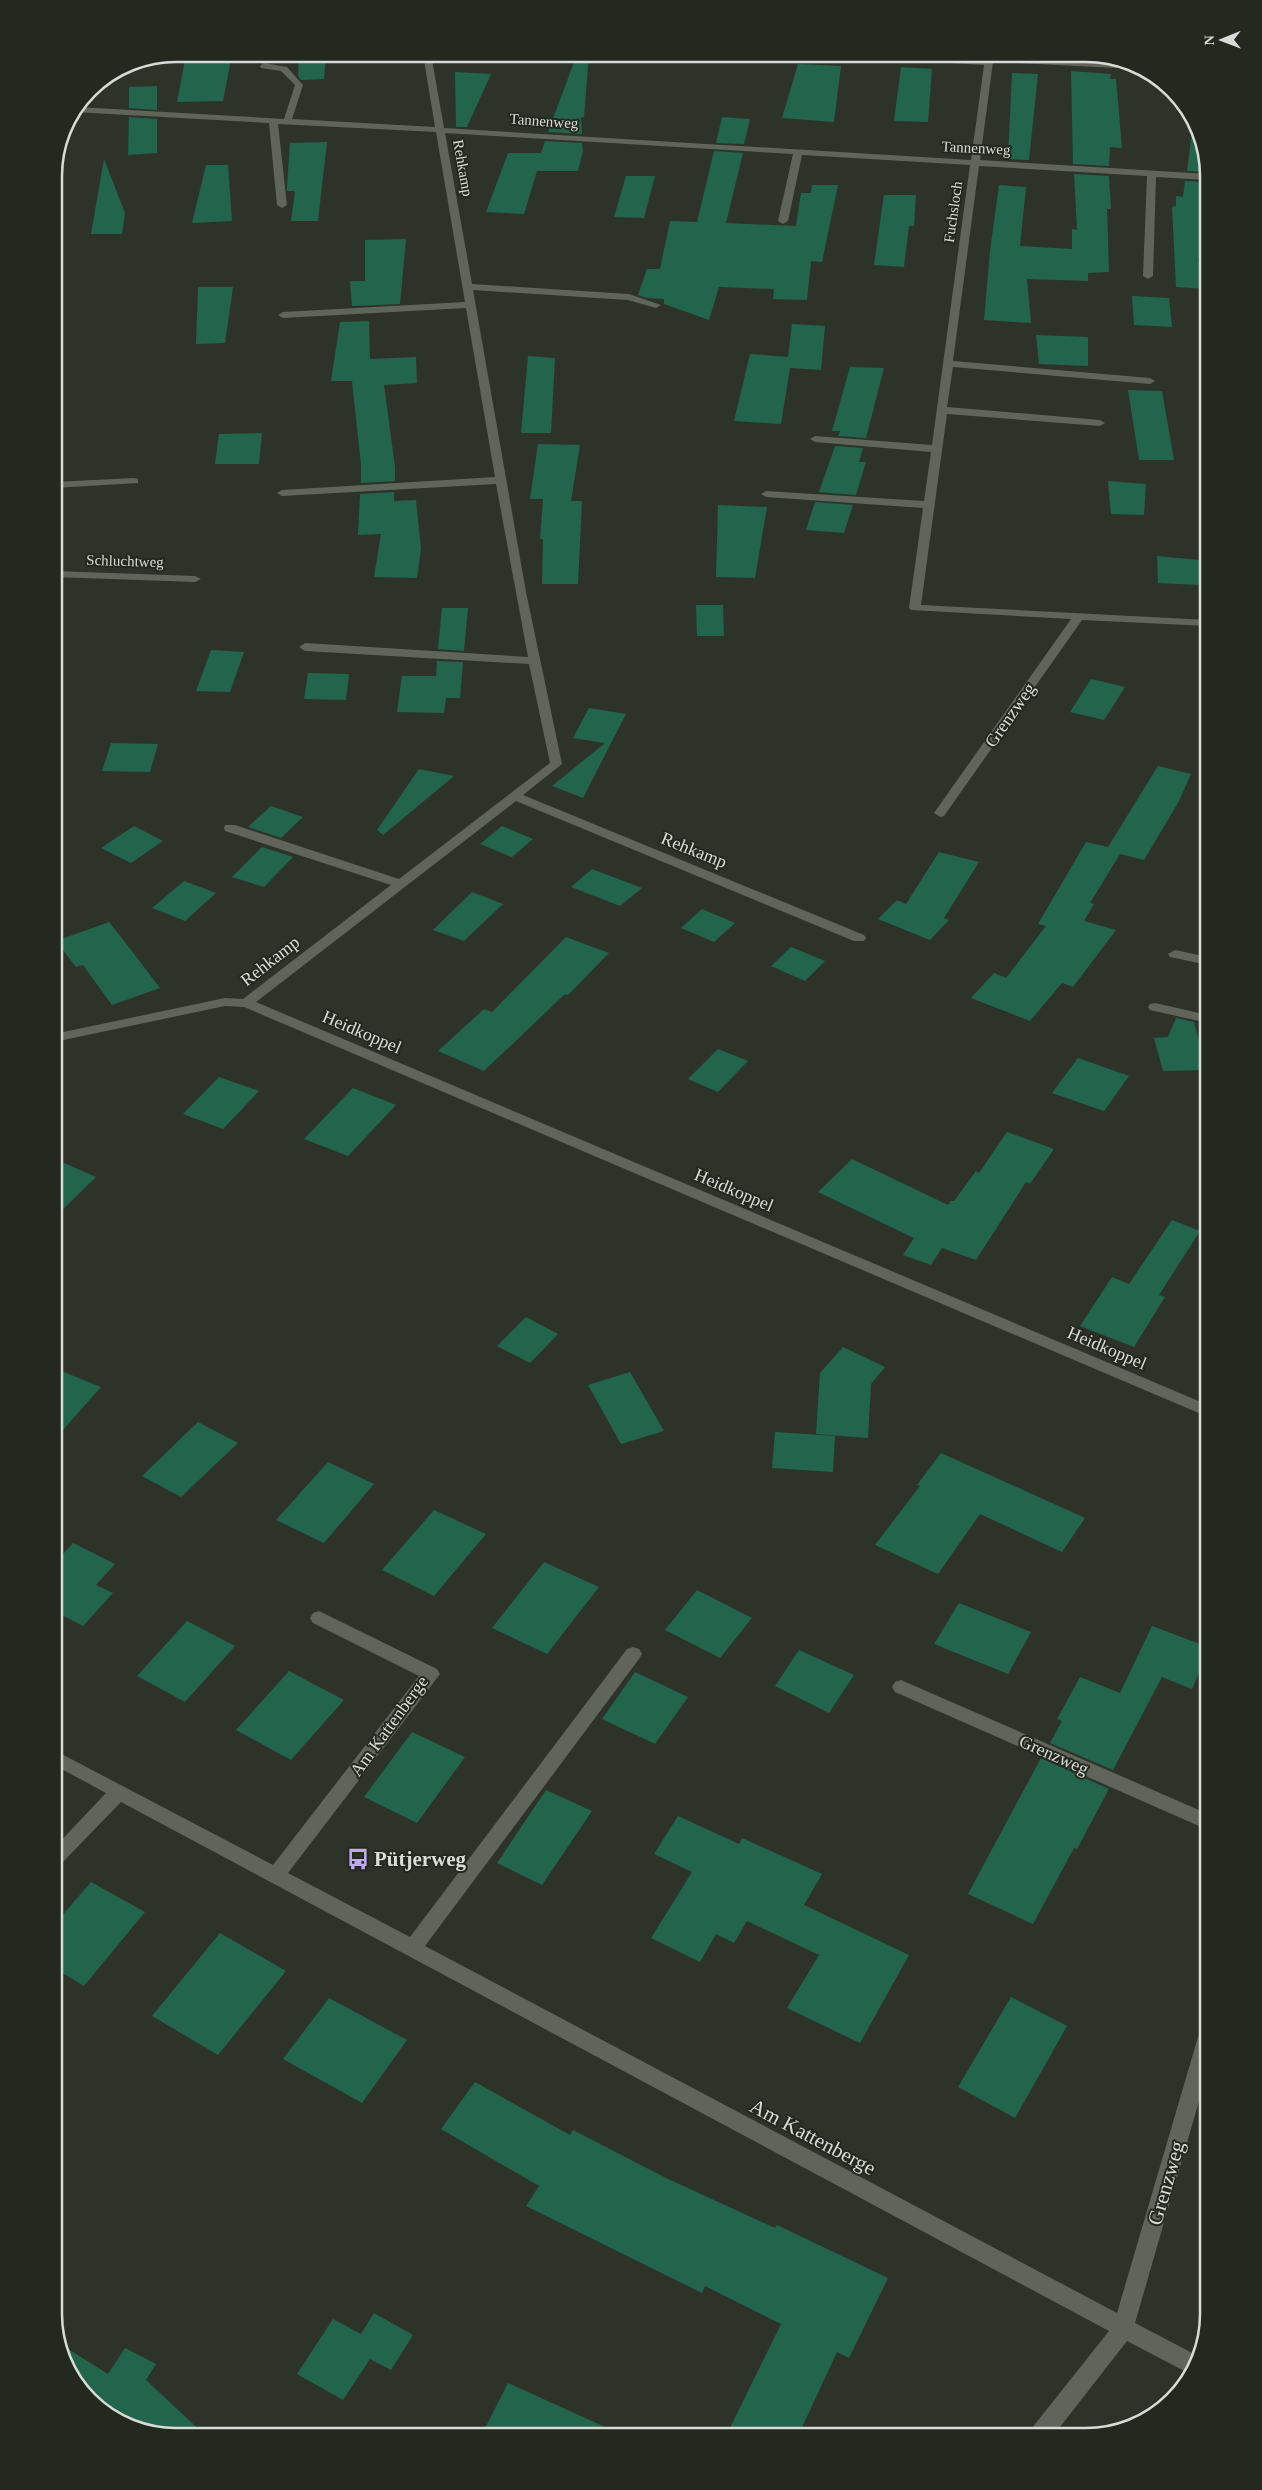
<svg xmlns="http://www.w3.org/2000/svg" width="1262" height="2490" font-family="'Times New Roman',serif">
<rect width="100%" height="100%" fill="#2e332a"/>
<path fill="#22654c" d="M195,54H232L223,101L177,102L185,60H195Z
M299,54H326L324,79L301,80L298,76Z
M577,54H589L584,117H581L582,134L548,132Z
M798,64L841,66L834,122L782,118Z
M901,67L932,69L928,122L894,121Z
M1071,71L1111,74L1110,79H1116L1122,148L1110,147L1109,166L1073,164Z
M455,72L491,74L467,127H456Z
M1012,73L1038,74L1029,160L1008,159Z
M157,86V110L129,108V87Z
M129,117L157,119V153L128,155Z
M722,117L750,119L744,144L716,143Z
M1192,132L1200,133L1207,172L1187,171Z
M545,141L582,143L583,151L578,171H537L524,214L486,212L508,153H541Z
M327,142L318,221H291L295,191H287V186L290,143Z
M714,151L743,153L726,223L796,226L801,193H811L812,185H838L822,262L811,261L807,300L773,299L774,289L719,287L709,320L664,304V299L647,298L638,295L647,269H660L670,221L697,222Z
M104,159L125,213L122,234H91Z
M206,165H228L232,221L192,223Z
M1074,174L1109,176L1111,209H1107L1109,272L1088,273V281L1027,279L1031,323L984,320L990,251L999,185L1026,187L1020,246L1072,249V229L1077,230Z
M626,176H655L644,218L614,217Z
M1185,181L1208,182V216H1206L1208,260L1198,259L1207,289L1176,287L1172,207L1176,206V196L1183,197Z
M884,195H916L914,226H909L904,267L874,265Z
M406,239L400,304L352,306L350,281H365V240Z
M198,287H233L225,343L196,344Z
M1132,296L1169,298L1172,327L1134,325Z
M369,321L370,359L416,357L417,383L384,385L395,467V481L361,483V465L352,381H331L340,322Z
M792,324L825,326L821,370L790,368L781,424L734,421L750,354L788,357Z
M1036,335L1088,337V366L1039,364Z
M528,356L555,358L551,433H521Z
M850,367L884,368L866,438L838,436L840,431H832Z
M1128,390L1162,391L1174,460H1139Z
M262,433L259,464H215L219,434Z
M538,444L580,445L571,501H582L578,584H542L543,539H540L543,499H530Z
M835,446L863,448L859,462H866L856,495L819,492Z
M1108,481L1146,484L1144,515L1111,514Z
M394,492V501L416,500L421,549L417,578L374,577L381,534L358,535L360,494Z
M815,502L853,505L844,533L806,530Z
M718,505L767,507L755,578L716,577Z
M1157,556L1199,560L1200,585L1158,583Z
M696,605H723L724,636H697Z
M442,608H468L464,651L438,649Z
M211,650L244,652L230,692L196,691Z
M437,661L463,662L460,698H446L444,713L397,712L402,676H436Z
M308,673L349,674L346,700L304,699Z
M1091,679L1125,687L1104,720L1070,712Z
M589,708L626,714L583,798L552,786L605,743L573,738Z
M111,743L158,744L150,772L102,771Z
M1158,766L1191,774L1179,801L1144,860L1120,854L1090,903L1094,904L1084,921L1116,930L1073,987L1062,983L1030,1021L971,998L994,973L1006,978L1046,926L1038,924L1086,842L1108,847Z
M419,769L454,776L383,835L377,830Z
M271,806L303,817L281,838L248,827Z
M134,826L163,841L131,863L101,848Z
M502,826L533,839L512,857L480,844Z
M262,847L293,857L264,887L232,877Z
M939,852L979,862L944,918L949,920L930,940L878,919L897,900L906,904Z
M592,869L642,888L620,906L571,887Z
M184,881L216,893L185,921L152,908Z
M472,892L503,904L464,941L433,930Z
M702,909L735,923L714,942L681,928Z
M109,922L128,946L160,988L112,1005L83,965L76,967L56,941Z
M566,937L609,953L568,995L565,994L484,1071L438,1051L484,1009L492,1012Z
M791,947L825,961L805,981L771,966Z
M1176,1018L1194,1022L1207,1070L1163,1071L1154,1038L1168,1037Z
M718,1049L748,1061L718,1092L688,1079Z
M1078,1058L1129,1076L1104,1111L1052,1093Z
M219,1077L259,1091L223,1129L183,1114Z
M353,1088L396,1105L348,1156L304,1139Z
M1007,1132L1054,1149L1030,1184L1026,1182L976,1260L942,1248L931,1265L903,1255L914,1238L818,1192L852,1159L948,1205L951,1201H954L976,1171L979,1173Z
M64,1163L96,1177L54,1218V1173Z
M1172,1220L1200,1231L1159,1295L1165,1297L1134,1347L1080,1326L1112,1277L1129,1284Z
M526,1317L558,1334L530,1363L497,1346Z
M843,1347L885,1367L871,1384L868,1438L816,1434L820,1373Z
M54,1368L101,1387L54,1440Z
M630,1372L664,1431L621,1444L588,1385Z
M198,1422L238,1443L181,1497L142,1476Z
M775,1432L835,1436L833,1472L772,1468Z
M941,1453L1085,1518L1062,1552L980,1514L938,1574L875,1545L920,1486L917,1485Z
M328,1462L374,1484L324,1543L276,1520Z
M434,1510L486,1534L434,1596L382,1570Z
M73,1543L115,1564L96,1585L113,1593L83,1626L54,1611V1564Z
M544,1562L599,1587L547,1654L492,1628Z
M697,1590L752,1618L720,1658L665,1630Z
M959,1603L1031,1632L1008,1674L934,1644Z
M187,1621L235,1646L185,1702L137,1676Z
M1152,1626L1208,1647V1652L1192,1689L1162,1677L1113,1770L1050,1743L1062,1721L1057,1719L1080,1677L1120,1693Z
M799,1650L854,1675L829,1713L775,1686Z
M289,1671L344,1700L291,1760L236,1730Z
M635,1672L688,1697L655,1744L602,1719Z
M412,1732L465,1757L417,1823L364,1797Z
M1041,1758L1109,1789L1077,1849L1074,1848L1033,1924L968,1894Z
M546,1790L592,1811L542,1885L497,1863Z
M678,1816L739,1844L742,1838L822,1874L804,1905L909,1955L860,2043L787,2008L819,1955L747,1921L734,1943L716,1934L700,1962L651,1938L692,1872L654,1854Z
M91,1882L145,1912L84,1986L54,1968V1925Z
M220,1933L286,1971L218,2055L152,2016Z
M1011,1997L1067,2026L1015,2118L958,2087Z
M329,1998L407,2040L362,2103L283,2059Z
M475,2082L570,2135L573,2130L666,2178L775,2228L777,2225L888,2278L849,2358L837,2352L798,2436H726L781,2324L705,2286L702,2293L526,2206L539,2186L441,2129Z
M374,2313L413,2335L391,2370L370,2359L343,2400L297,2374L333,2319L361,2334Z
M60,2344L108,2374L125,2348L156,2364L146,2380L206,2436H168L108,2415L63,2360Z
M508,2383L625,2436H481Z"/>
<g fill="none" stroke-linecap="round" stroke-linejoin="round">
<path fill="#5f655a" fill-rule="evenodd" d="M423,54H431L444,128L971,160L984,65L844,57L840,54H885L985,60L986,54H994V57L1114,63L1117,64V68L993,62L980,160L1208,174V180L1156,177L1153,276L1148,279L1143,276L1147,176L979,166L953,361L1150,378L1155,381L1150,384L953,367L947,407L1100,420L1105,423L1100,426L947,414L921,605L1208,620V626L1082,620L944,816L940,817L934,813L1071,619L911,610L909,608L923,508L766,497L761,494L766,491L924,501L931,452L815,442L810,439L815,436L932,445L970,165L802,155L788,221L783,224L778,221L793,154L445,133L472,284L629,294L661,305L656,308L628,300L473,290L526,592L562,764L523,795L864,935L866,938L864,941H854L516,801L256,1002L1208,1405V1417L244,1007L225,1006L54,1042V1034L225,998L243,999L391,885L225,831L224,828L225,825H235L399,879L550,763L529,664L305,651L299,647L305,643L528,657L496,484L282,496L277,493L282,490L495,477L466,308L283,318L278,315L283,312L465,302L436,132L278,124L287,205L282,208L277,205L269,123L74,112L78,107L284,119L295,85L281,71L261,68L260,66L264,63L287,67L303,85L292,119L435,127Z
M134,478L138,479V483L54,488V482Z
M54,571L195,576L201,579L195,582L54,577Z
M1175,950L1208,957V965L1170,957L1168,954Z
M1155,1003L1208,1015V1023L1150,1010L1148,1007L1150,1004Z
M319,1611L437,1669L440,1674L288,1873L410,1937L627,1649L633,1647L639,1649L642,1654L639,1659L425,1946L1117,2313L1198,2037L1201,2031L1208,2028V2070L1135,2323L1196,2355L1190,2374L1127,2341L1053,2436H1029L1032,2428L1109,2331L121,1802L60,1865L54,1868V1848L106,1793L54,1765V1750L273,1865L419,1676L313,1623L310,1618L313,1613Z
M901,1680L1208,1814V1830L895,1692L892,1687L895,1682Z"/>
</g>
<defs>
<g id="bus-bare" transform="scale(1.725)"><path d="M-5-6H5V4H4V6H2V4H-2V6H-4V4H-5ZM-3.5-4V0h7V-4ZM-3.5 1.2v1.5H-2V1.2ZM2 1.2v1.5H3.5V1.2Z" fill="#c1a8f3" stroke="#242920" stroke-width="2.5" paint-order="stroke"/></g>
</defs>
<g fill-rule="evenodd">
<use href="#bus-bare" x="358" y="1859"/>
</g>
<g text-anchor="middle" stroke-width="4" stroke-linejoin="round" paint-order="stroke">
<g font-size="15" fill="#d8dcd6" stroke="#242920">
<text transform="translate(544 121) rotate(4)" y="5">Tannenweg</text>
<text transform="translate(976 148) rotate(3)" y="5">Tannenweg</text>
<text transform="translate(463 168) rotate(80)" y="5">Rehkamp</text>
<text transform="translate(953 212) rotate(-82)" y="5">Fuchsloch</text>
<text transform="translate(125 561) rotate(2)" y="5">Schluchtweg</text>
</g>
<g font-size="18" fill="#d8dcd6" stroke="#242920">
<text transform="translate(1010 715) rotate(-55)" y="6">Grenzweg</text>
<text transform="translate(694 850) rotate(22)" y="6">Rehkamp</text>
<text transform="translate(270 961) rotate(-38)" y="6">Rehkamp</text>
<text transform="translate(362 1032) rotate(23)" y="6">Heidkoppel</text>
<text transform="translate(734 1190) rotate(23)" y="6">Heidkoppel</text>
<text transform="translate(1107 1348) rotate(23)" y="6">Heidkoppel</text>
<text transform="translate(389 1726) rotate(-54)" y="6">Am Kattenberge</text>
<text transform="translate(1054 1755) rotate(24)" y="6">Grenzweg</text>
</g>
<g font-size="21" font-weight="bold" fill="#d8dcd6" stroke="#242920" text-anchor="start">
<text x="374" y="1866">Pütjerweg</text>
</g>
<g font-size="21" fill="#d8dcd6" stroke="#242920">
<text transform="translate(813 2137) rotate(28)" y="7">Am Kattenberge</text>
<text transform="translate(1166 2183) rotate(-74)" y="7">Grenzweg</text>
</g>
</g>
<path d="M0 0H1262V2490H0ZM176 62H1086A114 114 0 0 1 1200 176V2314A114 114 0 0 1 1086 2428H176A114 114 0 0 1 62 2314V176A114 114 0 0 1 176 62Z" fill="#242920" fill-rule="evenodd"/>
<path fill="none" stroke="#d8dcd6" stroke-width="2.5" d="M176 62H1086A114 114 0 0 1 1200 176V2314A114 114 0 0 1 1086 2428H176A114 114 0 0 1 62 2314V176A114 114 0 0 1 176 62Z"/>
<g transform="translate(1222 40) rotate(269)" stroke="#242920" stroke-width="4" paint-order="stroke">
<path d="M0-4L9 19L0 12L-9 19Z" fill="#d8dcd6"/>
<text y="-8" font-size="14" font-weight="bold" text-anchor="middle" fill="#d8dcd6">N</text>
</g>
</svg>
